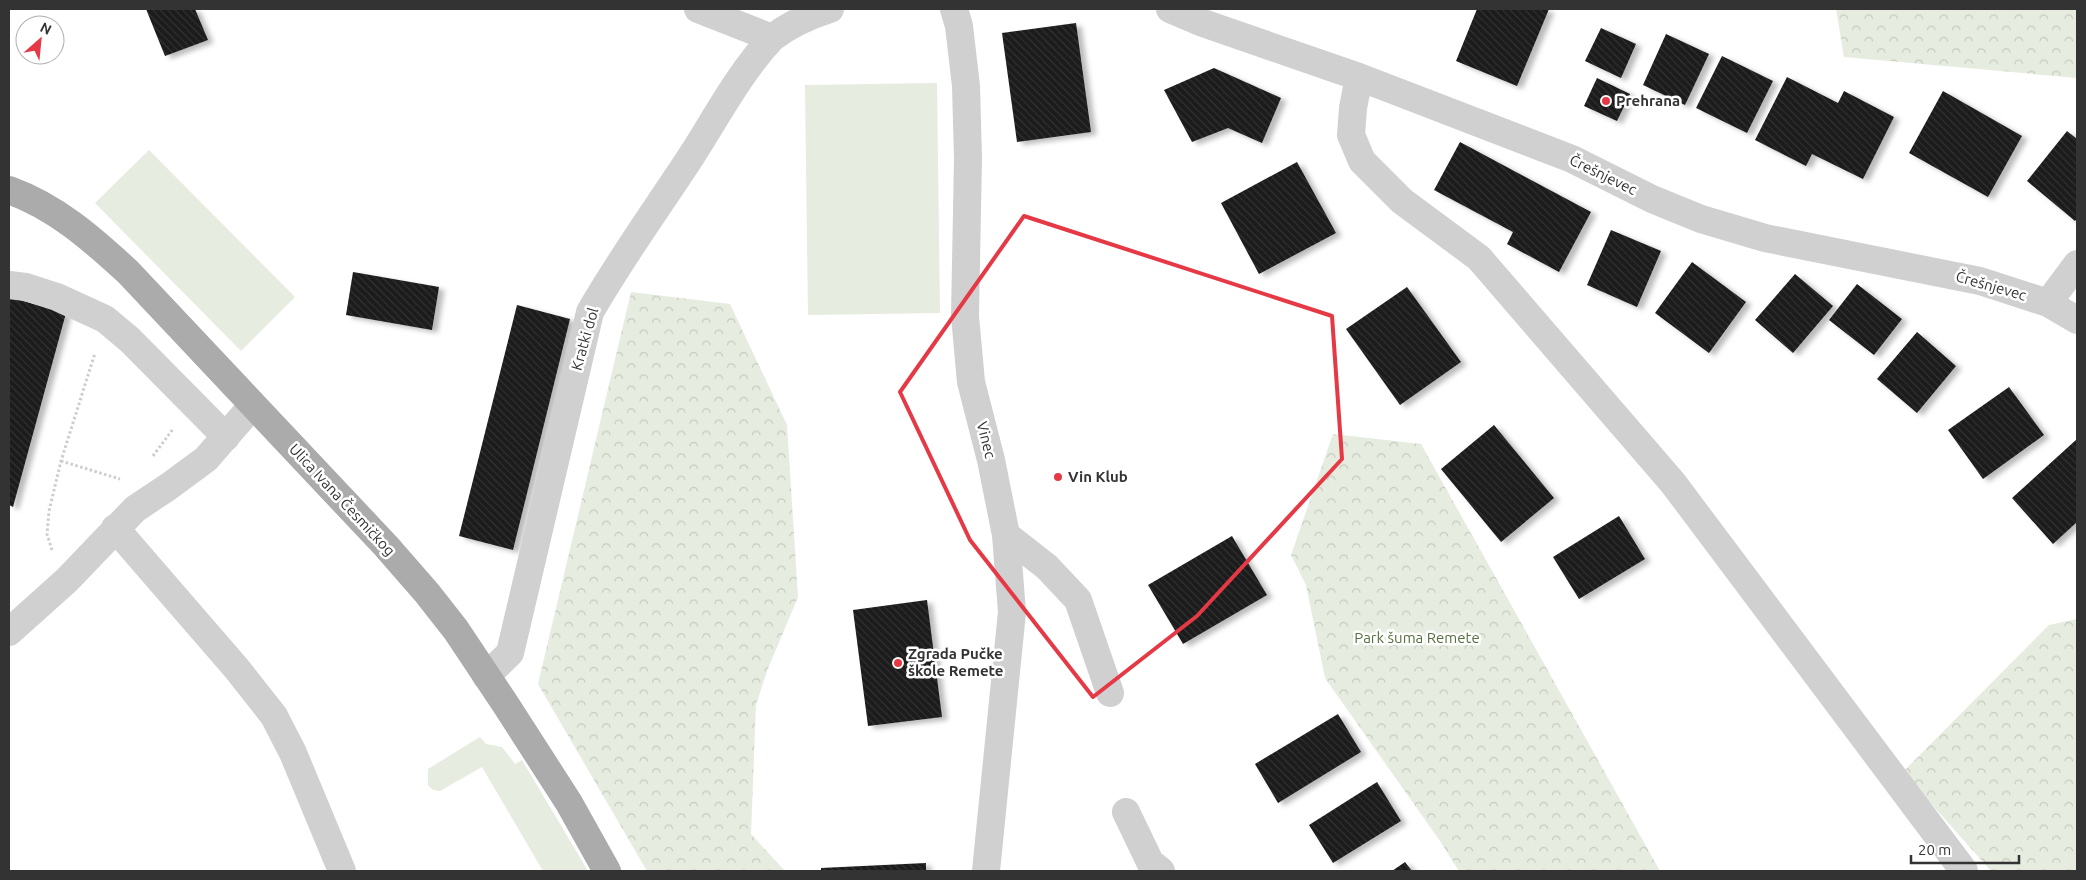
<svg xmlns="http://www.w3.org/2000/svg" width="2086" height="880" font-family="Ubuntu,sans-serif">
<defs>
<pattern id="forest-crowns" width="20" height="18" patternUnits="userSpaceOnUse" patternTransform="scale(1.25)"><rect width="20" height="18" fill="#e6ecdf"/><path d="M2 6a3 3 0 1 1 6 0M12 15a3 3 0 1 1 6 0" fill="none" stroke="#c6cbc0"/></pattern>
<pattern id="building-back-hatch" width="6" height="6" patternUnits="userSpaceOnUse" patternTransform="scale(1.25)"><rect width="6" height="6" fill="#1a1a1a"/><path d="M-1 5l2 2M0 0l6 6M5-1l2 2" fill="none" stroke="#333"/></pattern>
<filter id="shadow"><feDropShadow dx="5.5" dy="3" stdDeviation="2.5" flood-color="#0004"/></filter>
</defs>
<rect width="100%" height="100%" fill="#fff"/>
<path fill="#e6ecdf" d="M937,83L940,313L808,315L805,85Z
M149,150L295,297L241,351L95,203Z
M480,737L486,744L502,747L515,764L522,760L588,871H543L482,767L440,791L433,790L428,785V769Z"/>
<path fill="url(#forest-crowns)" d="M1836,9H2077V78L1844,57Z
M631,292L730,304L787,425L798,597L767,671L756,705L751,834L785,871H647L538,684Z
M1333,434L1421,444L1660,871H1459L1440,841L1325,678L1306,585L1291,555Z
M2077,619V871H1991L1903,772L2049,625Z"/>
<path fill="url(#building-back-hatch)" filter="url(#shadow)" d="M146,9H195L208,40L165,56Z
M1477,9H1549L1517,86L1456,61Z
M1076,23L1091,132L1017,142L1002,33Z
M1601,28L1636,44L1621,78L1585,61Z
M1666,34L1709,54L1685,105L1643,85Z
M1722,56L1773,81L1747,133L1696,108Z
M1214,68L1281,98L1262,143L1228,128L1192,142L1164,90Z
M1787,77L1838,103L1844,91L1894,117L1863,179L1812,154L1806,166L1755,140Z
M1597,78L1630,94L1617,121L1584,106Z
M1943,91L2022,136L1988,197L1909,153Z
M2067,131L2077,139V218L2075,221L2027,181Z
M1460,142L1591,212L1559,272L1507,244L1513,232L1434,190Z
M1297,162L1336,233L1259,274L1221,203Z
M1611,230L1661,251L1637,307L1587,285Z
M1692,262L1746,302L1709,353L1655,313Z
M353,272L439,287L432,330L346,315Z
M1795,274L1833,306L1793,353L1755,320Z
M1857,284L1902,319L1874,355L1829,320Z
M1407,287L1461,362L1400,405L1346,329Z
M9,297L66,313L13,507L9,505Z
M517,305L570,319L513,550L459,536Z
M1917,332L1956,366L1917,413L1877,379Z
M2009,387L2044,435L1983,479L1948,430Z
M1494,425L1554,498L1501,542L1441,469Z
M2077,439V522L2053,544L2012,498Z
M1619,516L1645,559L1579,599L1553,557Z
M1232,536L1267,595L1183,644L1148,585Z
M927,600L942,717L868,726L853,610Z
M1338,714L1361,752L1278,803L1255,764Z
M1377,782L1401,821L1333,863L1309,825Z
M1405,862L1412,871H1392Z
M926,863V871H821V868Z"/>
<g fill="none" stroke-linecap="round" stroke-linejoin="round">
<path stroke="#cdcdcd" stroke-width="3" stroke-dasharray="2.5 2.5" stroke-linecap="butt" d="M153,456L173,429
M61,461L120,479
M52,550L47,534L49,511L61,461L95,353"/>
<path stroke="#d0d0d0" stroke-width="28" d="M698,9L772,38C790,24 808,16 830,9
M954,9L959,26L966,86L968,158L965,316L971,382L991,460L1006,535L1012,612L986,871
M1170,9L1203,23L1359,77L1572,159L1652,199L1701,219L1765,238L1980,281L2048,303L2077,320
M1359,77L1353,108L1351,135L1362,161L1402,201L1479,258L1673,483L1964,871
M9,285L26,287L57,297L105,319L130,340L226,437
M2048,303L2077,264
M115,528L237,669L274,716L293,753L342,871
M1006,535L1047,567L1078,600L1110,693
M9,632L67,580L135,509L168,487L206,459L253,405
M486,676L510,653L590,312C621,258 658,207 692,155C717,116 740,72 772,38
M1126,812L1150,862L1161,871"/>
<path stroke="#ababab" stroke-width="28" d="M9,190C56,207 91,238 128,272L386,546L427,593L456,630L506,705L569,803L607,871"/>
</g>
<path fill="none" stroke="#e63946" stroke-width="4" stroke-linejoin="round" d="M1024,216L1332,316L1342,459L1197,616L1093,697L970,540L900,392Z"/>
<g fill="#e63946" stroke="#fff" stroke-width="2">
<circle cx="1606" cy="101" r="5"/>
<circle cx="1058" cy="477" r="5"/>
<circle cx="898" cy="663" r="5"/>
</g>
<g text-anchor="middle" stroke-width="5" stroke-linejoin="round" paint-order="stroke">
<g font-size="15" font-weight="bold" fill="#333" stroke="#fff" text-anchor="start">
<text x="1616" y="106">Prehrana</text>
<text x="1068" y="482">Vin Klub</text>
<text x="908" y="659">Zgrada Pučke<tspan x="908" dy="17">škole Remete</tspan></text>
</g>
<g font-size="15" fill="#333" stroke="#fff">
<text transform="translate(1603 175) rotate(26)" y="5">Črešnjevec</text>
<text transform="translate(1991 286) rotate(16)" y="5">Črešnjevec</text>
<text transform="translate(585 339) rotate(-74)" y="5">Kratki dol</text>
<text transform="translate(986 440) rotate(76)" y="5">Vinec</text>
<text transform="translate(342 500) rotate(47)" y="5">Ulica Ivana Česmičkog</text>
</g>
<g font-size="15" fill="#56703f" stroke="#fff">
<text x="1417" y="643">Park šuma Remete</text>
</g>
</g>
<rect width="2086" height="880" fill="none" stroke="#333333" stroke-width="20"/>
<g transform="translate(40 40) rotate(27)"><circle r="24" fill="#ffffff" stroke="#adadad"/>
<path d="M0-4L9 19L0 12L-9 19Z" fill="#e63946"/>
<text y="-8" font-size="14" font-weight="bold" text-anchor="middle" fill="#333333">N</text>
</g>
<path d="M1911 855v8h108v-8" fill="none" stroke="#333333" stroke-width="2.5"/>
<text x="1918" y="855" font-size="15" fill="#333333" stroke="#ffffff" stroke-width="4" paint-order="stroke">20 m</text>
</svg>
